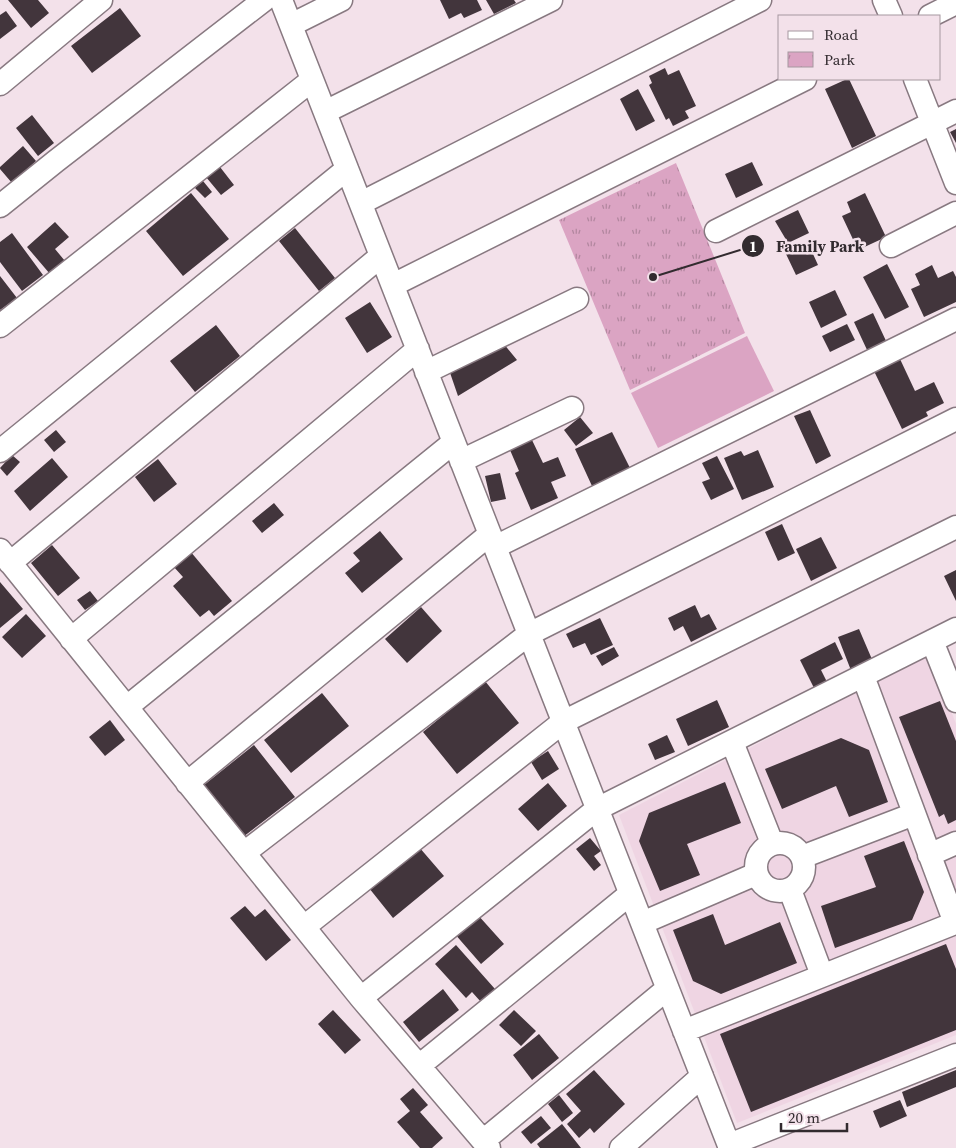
<svg xmlns="http://www.w3.org/2000/svg" width="956" height="1148" font-family="'Source Serif 4',serif">
<defs>
<pattern id="park-tufts" width="24" height="20" patternUnits="userSpaceOnUse" patternTransform="scale(1.25)"><rect width="24" height="20" fill="#dba4c3"/><path d="M3 7l-1-3M5 7V3M7 7l1-3M15 17l-1-3M17 17v-4M19 17l1-3" fill="none" stroke="#b2869f"/></pattern>
</defs>
<rect width="100%" height="100%" fill="#f3e1ea"/>
<path fill="#efd5e3" d="M930,655L956,724V1035L737,1123L619,815Z"/>
<path fill="#dba4c3" d="M747,336L774,391L658,448L631,393Z"/>
<path fill="url(#park-tufts)" d="M676,163L745,333L630,390L559,220Z"/>
<path fill="#42353c" d="M8,0H38L49,13L31,28Z
M440,0H477L482,10L464,18L461,13L449,19Z
M486,0H514L516,3L494,14Z
M120,8L141,36L92,73L71,46Z
M6,11L17,26L0,39V15Z
M665,68L668,75L679,70L696,106L685,111L689,118L673,126L669,118L666,120L649,85L652,83L649,76Z
M847,79H849L876,136L852,148L825,89Z
M638,89L655,121L636,131L620,99Z
M32,115L54,143L38,156L16,128Z
M956,129V143L950,132Z
M23,146L36,161L12,183L0,169V167Z
M752,162L763,185L736,198L725,174Z
M220,167L234,185L221,195L206,177Z
M203,181L212,192L205,198L195,188Z
M191,193L229,239L183,276L146,231Z
M865,193L886,237L858,250L842,216L851,212L847,202Z
M798,210L809,233L788,243L775,221Z
M55,222L69,237L55,249L65,261L50,274L27,247Z
M295,228L335,278L319,291L279,241Z
M12,233L43,275L22,291L0,262V242Z
M808,243L818,265L796,275L786,254Z
M887,264L909,307L885,319L863,277Z
M932,265L938,278L953,271L956,277V302L924,317L911,289L920,285L915,274Z
M0,276L17,298L0,310Z
M835,290L847,315L821,328L809,302Z
M370,302L392,337L367,353L345,318Z
M873,313L887,343L868,352L854,322Z
M847,324L855,340L830,352L822,336Z
M216,325L240,356L195,392L170,361Z
M499,338L517,360L458,396L447,364Z
M900,359L915,391L934,382L944,403L926,412L928,416L902,429L874,371Z
M810,410L831,456L816,464L794,416Z
M580,417L593,433L576,446L564,430Z
M56,430L66,442L54,452L44,440Z
M612,432L630,468L592,486L575,449Z
M532,440L543,463L558,457L566,476L551,482L558,498L531,510L515,473L519,471L510,450Z
M758,450L774,487L742,500L724,458L741,451L744,456Z
M12,455L20,462L7,476L0,468Z
M717,456L734,489L711,500L702,482L710,479L702,463Z
M52,458L68,477L30,511L14,491Z
M158,459L177,484L154,502L135,477Z
M500,473L506,499L491,502L485,476Z
M274,503L284,515L262,533L252,521Z
M782,524L795,553L778,561L765,532Z
M380,531L403,559L362,593L345,573L360,561L353,553Z
M821,537L837,568L811,581L796,549Z
M52,545L80,578L58,596L31,563Z
M190,551L232,601L214,616L209,610L200,617L173,586L183,577L173,566Z
M956,570V601L944,576Z
M0,582L23,609L0,628Z
M90,591L98,601L85,610L77,600Z
M695,605L701,618L709,614L717,629L691,642L683,626L674,631L668,618Z
M421,607L442,631L407,663L385,639Z
M26,614L46,636L22,658L2,637Z
M600,618L613,645L591,655L585,643L573,648L566,634Z
M859,629L874,664L852,673L838,637Z
M835,642L843,659L821,670L830,688L817,694L800,660Z
M614,647L619,656L602,666L596,656Z
M485,681L519,723L457,774L423,732Z
M322,693L349,726L291,773L264,740Z
M717,700L729,727L688,746L676,719Z
M940,701L956,741V820L948,824L944,814L939,817L899,717Z
M110,720L125,740L105,756L89,737Z
M667,735L675,752L655,760L648,744Z
M841,738L869,750L888,802L849,817L836,786L782,809L765,769Z
M254,745L295,797L243,837L204,785Z
M548,751L559,769L542,780L531,762Z
M725,782L741,823L687,844L700,875L660,891L639,841L649,813Z
M548,783L567,806L538,831L518,809Z
M590,838L601,851L594,856L601,865L594,871L576,849Z
M904,841L924,892L912,920L835,948L821,906L876,887L864,856Z
M419,847L444,876L393,918L369,888Z
M245,906L255,917L265,909L291,940L266,961L230,918Z
M477,914L504,944L481,964L454,933Z
M713,914L725,945L780,922L797,963L721,994L693,981L673,930Z
M946,944L956,969V1030L751,1112L720,1034Z
M456,945L495,989L481,1002L472,992L466,998L435,964Z
M443,989L459,1010L419,1042L403,1022Z
M333,1010L361,1040L345,1054L318,1024Z
M514,1010L536,1031L521,1046L499,1025Z
M539,1034L559,1058L532,1080L513,1055Z
M594,1070L625,1104L594,1133L590,1128L579,1138L567,1124L581,1111L566,1094Z
M956,1070V1087L907,1107L902,1092Z
M413,1088L428,1105L420,1112L443,1138L432,1148H420L397,1122L410,1111L400,1099Z
M559,1095L573,1113L562,1122L548,1104Z
M900,1100L907,1116L880,1128L873,1111Z
M541,1116L551,1128L531,1144L521,1132Z
M562,1124L581,1148H540L537,1144Z"/>
<g fill="none" stroke-linecap="round" stroke-linejoin="round">
<g stroke="#887981" stroke-width="25">
<path id="minor" d="M281,0L730,1148
M884,0L891,16
M930,16L956,3
M291,25L341,0
M915,79L956,183
M0,84L101,0
M325,112L551,0
M361,203L760,0
M0,206L56,161L264,0
M716,231L956,111
M891,246L956,213
M393,285L805,79
M0,326L312,80
M426,372L577,299
M0,451L347,169
M461,461L572,408
M495,547L956,319
M0,550L361,998L489,1148
M10,563L381,256
M71,639L418,349
M932,641L956,701
M127,707L454,442
M732,742L772,843
M187,783L490,534
M756 867a24 24 0 1 1 48 0a24 24 0 1 1-48 0Z
M244,853L529,634L956,419
M929,855L956,843
M802,857L914,814
M790,890L822,975
M642,923L756,874
M304,927L563,722L956,527
M361,998L597,809L956,629
M684,1031L955,923L863,676
M419,1066L630,894
M483,1141L667,989
M729,1145L956,1055
M621,1148L702,1076"/>
</g>
<use href="#minor" stroke="#fff" stroke-width="22"/>
</g>
<path fill="none" stroke="#322b2f" stroke-width="2" d="M653 277L753 246"/>
<g fill="#322b2f" stroke="#f3e1ea" stroke-width="2">
<circle cx="653" cy="277" r="5"/>
<circle cx="753" cy="246" r="12"/>
</g>
<g font-size="15" text-anchor="middle" font-weight="bold" fill="#fff">
<text x="753" y="252">1</text>
</g>
<g font-size="16" text-anchor="middle" font-weight="bold" fill="#322b2f" stroke="#f3e1ea" stroke-width="5" stroke-linejoin="round" paint-order="stroke">
<text x="820" y="252">Family Park</text>
</g>
<rect x="778" y="15" width="162" height="65" fill="#f3e1ea" stroke="#a6989f"/>
<rect x="788" y="31" width="25" height="8" fill="#ffffff" stroke="#a6989f"/>
<text x="824" y="40" font-size="15" fill="#322b2f">Road</text>
<rect x="788" y="52" width="25" height="15" fill="url(#park-tufts)" stroke="#a6989f"/>
<text x="824" y="65" font-size="15" fill="#322b2f">Park</text>
<path d="M781 1123v8h66v-8" fill="none" stroke="#322b2f" stroke-width="2.5"/>
<text x="788" y="1123" font-size="15" fill="#322b2f" stroke="#f3e1ea" stroke-width="4" paint-order="stroke">20 m</text>
</svg>
